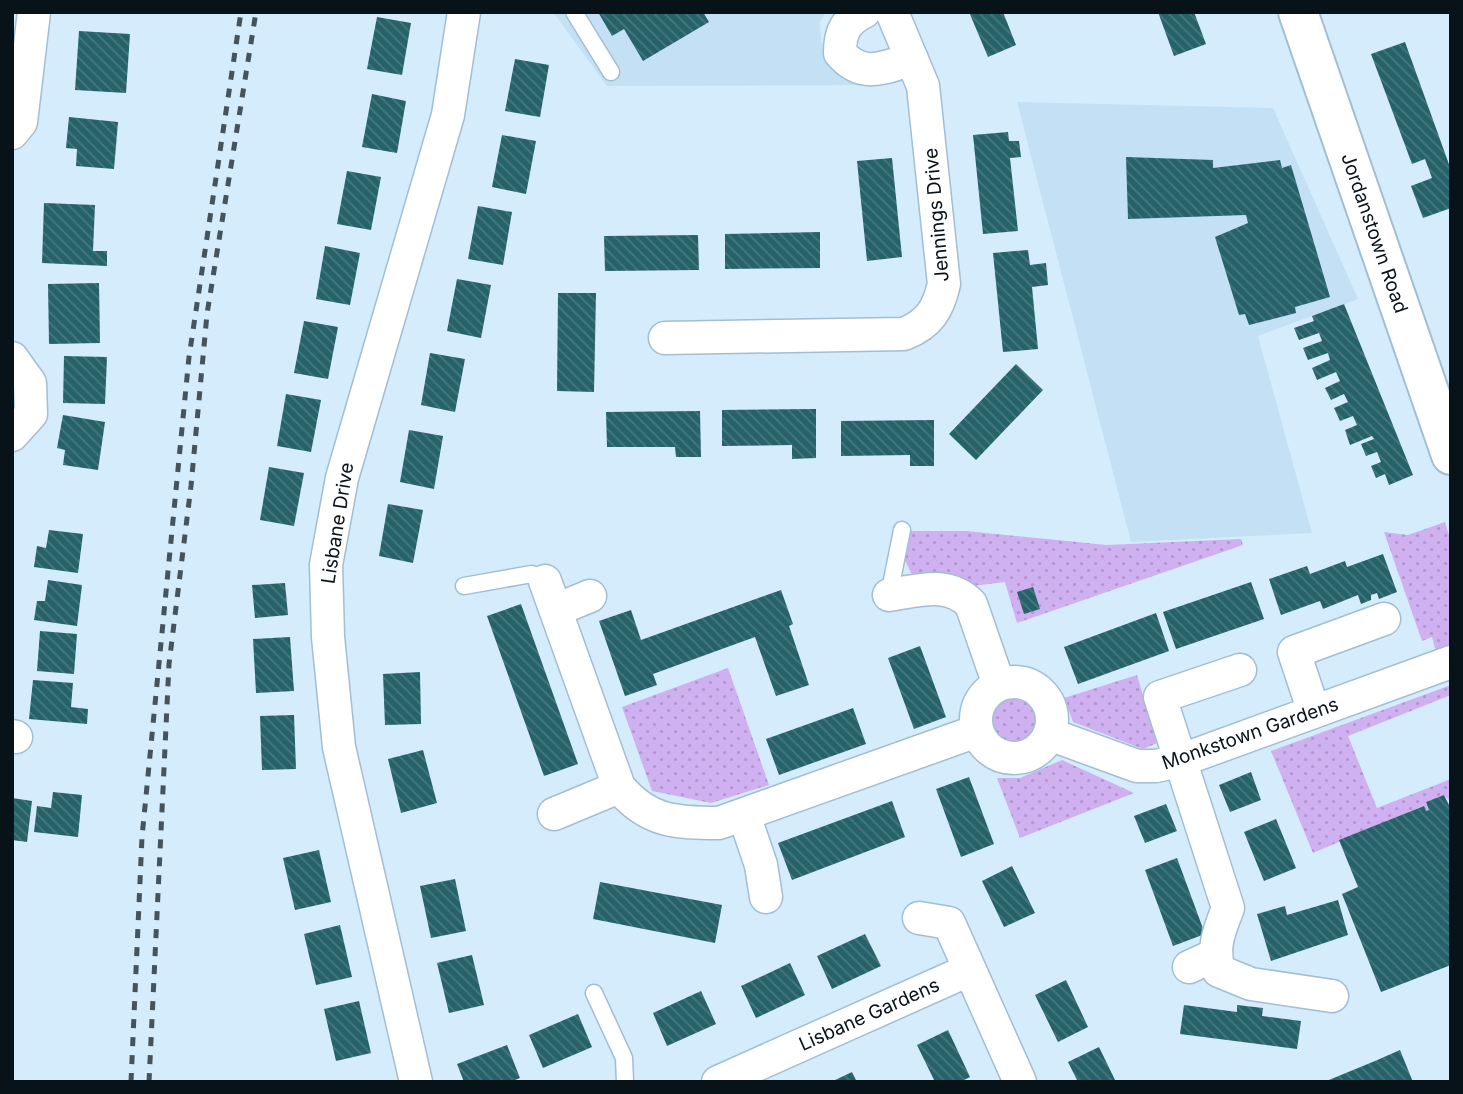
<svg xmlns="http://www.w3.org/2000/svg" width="1463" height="1094" font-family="Inter,sans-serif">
<defs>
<pattern id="grass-dots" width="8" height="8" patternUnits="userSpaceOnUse" patternTransform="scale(1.75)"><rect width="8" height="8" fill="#cfb0f1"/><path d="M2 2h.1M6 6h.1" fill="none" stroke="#b096ce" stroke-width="1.8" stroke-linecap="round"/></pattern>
<pattern id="building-back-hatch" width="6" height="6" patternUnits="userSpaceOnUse" patternTransform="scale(1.75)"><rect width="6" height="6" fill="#25626a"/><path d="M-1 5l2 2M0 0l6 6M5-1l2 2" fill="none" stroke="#49787e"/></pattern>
</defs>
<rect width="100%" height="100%" fill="#d5ecfd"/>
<path fill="#c4e0f5" d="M553,12H826L820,22L821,41L832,64L866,85L607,86Z
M1017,102L1273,108L1358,299L1258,336L1312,533L1131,542Z"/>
<path fill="url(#grass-dots)" d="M1445,522L1451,542V646L1436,652L1432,637L1422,641L1384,532L1408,535Z
M909,531H966L1107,545L1241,539L1243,545L1017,623L1005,582L972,586L911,573L904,558Z
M728,668L769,785L711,803L652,791L622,707Z
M1137,675L1157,743L1143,749L1073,722L1064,698Z
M1451,685V695L1348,736L1377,808L1451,779V802L1444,795L1426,802L1429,810L1426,811L1423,806L1313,853L1271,751Z
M986 720a26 26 0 1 1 52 0a26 26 0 1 1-52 0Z
M1062,760L1134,793L1020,838L997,778H1020Z"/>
<path fill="url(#building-back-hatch)" d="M598,12H703L709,22L643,61L624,29L612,36Z
M969,12H1003L1016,45L988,57Z
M1158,12H1194L1206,44L1174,56Z
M377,17L411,23L402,75L367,69Z
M79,31L130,34L126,93L75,90Z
M1405,42L1451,170V208L1423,218L1411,186L1432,178L1425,159L1412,164L1371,54Z
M515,59L549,65L540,117L505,111Z
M372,94L406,101L397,153L362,147Z
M69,117L118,122L114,169L76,166L77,149L66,148Z
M1008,132L1009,141H1019L1021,157L1010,158L1018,231L983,234L973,135Z
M502,135L536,141L526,194L492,187Z
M1126,157L1213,160V168L1280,160L1282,168L1291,165L1330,297L1295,307L1296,313L1249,325L1245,314L1239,315L1215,237L1248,223L1246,215L1128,219Z
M892,158L902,257L867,261L857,161Z
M347,171L381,177L371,230L337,224Z
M44,203L95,205L93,251H107V266L42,263Z
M478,206L512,212L503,265L468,259Z
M820,232V268L725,269V234Z
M698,235L699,270L605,271L604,236Z
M325,246L360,253L350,305L316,299Z
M1028,250L1030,265L1046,263L1048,285L1032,287L1038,349L1003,352L993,253Z
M457,279L491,285L481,338L447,331Z
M99,283L100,343L49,344L48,284Z
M558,293H596L594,392L557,391Z
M1344,304L1413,475L1389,485L1385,474L1376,478L1371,466L1381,462L1377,452L1366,456L1361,444L1374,439L1372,436L1350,445L1345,430L1357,425L1353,416L1340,421L1334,408L1348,402L1344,394L1331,400L1325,388L1340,381L1336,372L1317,380L1312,368L1330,360L1328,353L1308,360L1303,348L1322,341L1319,333L1299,340L1294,328L1314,321L1312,316Z
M304,321L338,327L328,379L294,373Z
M430,353L465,359L455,412L421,405Z
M64,356L107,357L105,404L63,403Z
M1016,364L1043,390L976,460L949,434Z
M286,394L321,400L311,452L277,446Z
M816,409V458L792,459V445L722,446V410Z
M700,411L701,457H676L675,447H607L606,412Z
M63,415L105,422L98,470L63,465L65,450L57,448Z
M934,420V466H910V455L841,456V421Z
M409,430L443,436L434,489L400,482Z
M269,467L304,473L294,526L260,520Z
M388,504L423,510L413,563L379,556Z
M49,530L83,534L78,573L34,567L37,546L46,548Z
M1383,554L1397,592L1379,599L1377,593L1371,595V600L1361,604L1358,595L1323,609L1320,601L1281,615L1269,579L1307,566L1310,574L1345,561L1347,567Z
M48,580L82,585L77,626L34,620L37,601H45Z
M1251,582L1264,619L1176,649L1163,612Z
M285,583L288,615L255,618L252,585Z
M1033,587L1040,609L1024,614L1017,592Z
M781,590L793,624L789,626L809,685L776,696L755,637L653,674L657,685L625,696L599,621L631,610L641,640Z
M521,604L578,764L544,776L487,616Z
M1156,613L1169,651L1078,684L1064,647Z
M40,631L77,634L74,674L37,671Z
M290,637L294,691L256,693L253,639Z
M920,646L946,717L914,729L888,658Z
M420,672L421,724L385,725L383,674Z
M33,680L73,683L71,707L88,709L87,724L29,719Z
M853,708L866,744L779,775L766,739Z
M294,715L296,769L262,770L260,716Z
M423,750L437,803L401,813L388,759Z
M1251,772L1261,800L1230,812L1219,785Z
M969,777L994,844L961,857L936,789Z
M53,792L82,795L78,837L34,832L37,806L51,808Z
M1444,795L1451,809V965L1381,992L1342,894L1358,887L1339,840L1424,806L1426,811L1429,810L1426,802Z
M12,798L32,801L27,842L12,840Z
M892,801L905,837L792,880L778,843Z
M1166,804L1177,831L1145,843L1134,816Z
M1276,819L1296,868L1264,881L1244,832Z
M319,850L331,902L295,910L283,858Z
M1177,858L1205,934L1173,946L1145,870Z
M1012,866L1035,913L1004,927L982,881Z
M455,879L466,931L431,938L420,886Z
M600,882L722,905L715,943L593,919Z
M1338,900L1348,935L1271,961L1257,914L1285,906L1287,915Z
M340,925L352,977L316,985L304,934Z
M865,934L881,966L832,989L817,956Z
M472,955L484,1005L449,1013L437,963Z
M790,963L805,995L756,1018L741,986Z
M1066,980L1088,1027L1058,1042L1035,995Z
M701,991L716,1024L667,1046L653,1013Z
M359,1001L371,1053L336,1061L324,1009Z
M1184,1005L1237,1012V1005L1263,1008L1262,1016L1301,1021L1297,1049L1180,1034Z
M578,1014L592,1047L543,1068L529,1035Z
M948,1030L970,1077L960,1082H935L917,1045Z
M507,1045L520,1078L510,1082H464L457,1064Z
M1099,1047L1116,1082H1078L1068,1062Z
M1400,1050L1413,1082H1324L1375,1061Z
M852,1072L857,1082H831Z"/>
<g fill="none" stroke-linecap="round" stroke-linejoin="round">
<g stroke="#a2bed2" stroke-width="19">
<path id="service" d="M574,12L611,72
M464,586L532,574L545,581
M889,595L902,530
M594,993L624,1058L625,1082"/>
</g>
<g stroke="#a2bed2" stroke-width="35">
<path id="minor" d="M864,12C845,21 840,33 840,53C862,79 883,68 912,59
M12,133L21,122L34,12
M665,338L904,334C929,324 938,310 944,284L923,86L892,12
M12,358L30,383L31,414L12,435
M545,581L619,787C648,822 676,823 719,823L977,731
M889,595C918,591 948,580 971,604L999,685
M556,610L590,596
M1240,670L1160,697L1228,908C1219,931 1212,947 1219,971L1251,984L1332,996
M976 720a38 38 0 1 1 76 0a38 38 0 1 1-76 0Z
M1314,712L1294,652L1384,619
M1049,734L1137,766H1156L1179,761L1451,662
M12,736L16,737
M554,814L619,787
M744,815L761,865L766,897
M919,918L949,923L1020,1082
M1189,967L1215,955
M416,1082L339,747L328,637L326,565L342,478L448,115L464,12
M718,1082L969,970"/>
</g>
<g stroke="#a2bed2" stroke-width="42">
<path id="tertiary" d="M1298,12L1451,455"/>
</g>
<use href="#service" stroke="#fff" stroke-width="16"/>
<use href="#minor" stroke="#fff" stroke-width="32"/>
<use href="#tertiary" stroke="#fff" stroke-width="38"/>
<path stroke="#45535d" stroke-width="5" stroke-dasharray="9 9" stroke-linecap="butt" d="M131,1082L142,837L189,357L241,12
M149,1082L169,664L191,486L207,314L256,12"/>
</g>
<g text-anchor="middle" stroke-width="7" stroke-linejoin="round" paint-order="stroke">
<g font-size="19" fill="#081219" stroke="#fff">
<text transform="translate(936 215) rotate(-95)" y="7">Jennings Drive</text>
<text transform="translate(1375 233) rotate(71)" y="7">Jordanstown Road</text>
<text transform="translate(337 523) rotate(-81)" y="7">Lisbane Drive</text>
<text transform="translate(1250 733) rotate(-19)" y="7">Monkstown Gardens</text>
<text transform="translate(869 1014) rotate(-24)" y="7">Lisbane Gardens</text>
</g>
</g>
<rect width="1463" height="1094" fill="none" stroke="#081219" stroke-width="28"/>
</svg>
